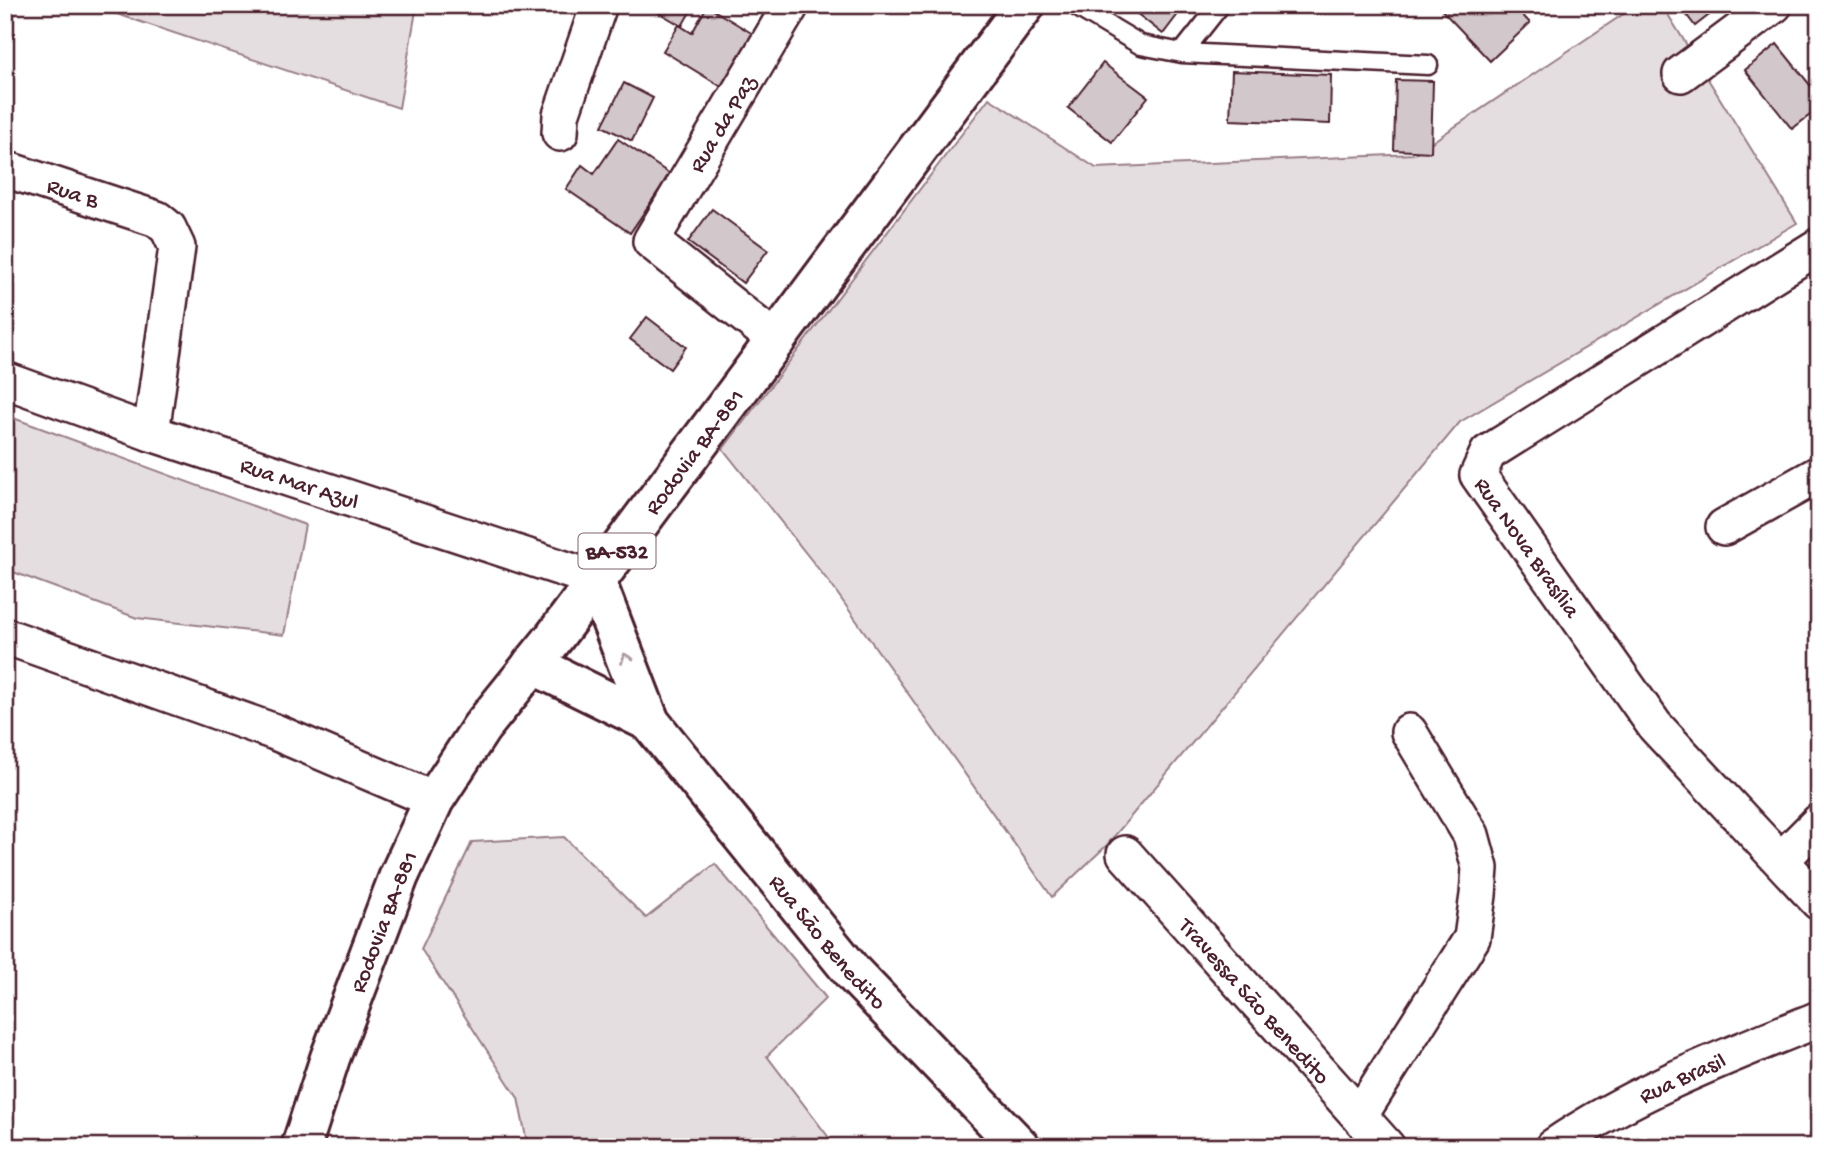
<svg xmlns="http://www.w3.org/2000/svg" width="1824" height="1152" font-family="'Gochi Hand',sans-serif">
<rect width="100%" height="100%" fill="#fff"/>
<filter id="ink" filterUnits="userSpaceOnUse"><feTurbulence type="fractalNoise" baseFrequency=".0143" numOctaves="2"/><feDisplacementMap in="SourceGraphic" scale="14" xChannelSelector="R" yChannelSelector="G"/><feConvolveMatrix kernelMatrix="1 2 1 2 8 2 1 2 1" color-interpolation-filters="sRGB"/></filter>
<g filter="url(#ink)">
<path fill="#e5dee0" stroke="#987e86" stroke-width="2" d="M90,5H417L399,108Z
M1637,5H1662L1797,223L1460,422L1107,845L1052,897L832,586L723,449L989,98L1096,168L1414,154Z
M5,415L305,525L284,635L137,618L5,569Z
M564,837L646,918L715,864L826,998L767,1056L836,1147H528L518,1098L421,949L472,842Z"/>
<path fill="#d2c7cb" stroke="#4a1f2b" stroke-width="2" d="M652,5H694L682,26L651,8Z
M1126,5H1185L1163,34Z
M1437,5H1513L1530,23L1490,61Z
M1679,5H1722L1695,26Z
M707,6L753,34L722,87L663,51L679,25L692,33Z
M1777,44L1819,96V108L1792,129L1745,70Z
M1103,63L1148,97L1112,142L1068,108Z
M1232,71L1331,75L1330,124L1230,120Z
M1396,80L1433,81L1431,152L1394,150Z
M624,83L653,98L632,141L602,126Z
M618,139L670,174L630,233L566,189L582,165L594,174Z
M712,209L768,250L743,283L688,242Z
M647,317L686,347L670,369L630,339Z"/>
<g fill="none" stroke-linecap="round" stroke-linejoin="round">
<g stroke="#4a1f2b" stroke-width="23">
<path id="service" d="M1074,5L1141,45L1182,53L1428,65
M1182,53L1220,5"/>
</g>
<g stroke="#4a1f2b" stroke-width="40">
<g id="minor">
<path d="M1681,74L1774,5"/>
<path d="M560,133L561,115L599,5"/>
<path id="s1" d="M5,169L157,219L168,228L177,247L151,433"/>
<path id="s2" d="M1819,246L1488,453L1478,475L1655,726L1819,902"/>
<path id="s3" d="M777,341L651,241L791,5"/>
<path id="s4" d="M5,380L151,433L595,579"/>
<path d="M1724,527L1819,474"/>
<path d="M5,636L275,732L434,800"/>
<path id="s5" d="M1125,854L1387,1147"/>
<path d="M1781,860L1819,822"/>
<path d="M1360,1115L1472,938L1478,895L1480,868L1471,835L1409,732"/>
<path id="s6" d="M1553,1147C1635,1091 1727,1056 1819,1019"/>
</g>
</g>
<g stroke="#4a1f2b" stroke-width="44">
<g id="tertiary">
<path id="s7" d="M595,579L650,722L853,973L1020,1147"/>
<path d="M532,664L650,722"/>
</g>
</g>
<g stroke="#4a1f2b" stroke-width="44">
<g id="primary">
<path id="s8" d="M301,1147L330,1058L399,876L434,800L481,728L553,639L1025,5"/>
</g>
</g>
<use href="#service" stroke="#fff" stroke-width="18"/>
<use href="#minor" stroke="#fff" stroke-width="35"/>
<use href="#tertiary" stroke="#fff" stroke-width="38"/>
<use href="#primary" stroke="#fff" stroke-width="38"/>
</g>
<defs><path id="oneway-chevron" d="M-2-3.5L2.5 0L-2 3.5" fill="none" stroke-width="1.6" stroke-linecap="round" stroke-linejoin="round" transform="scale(1.75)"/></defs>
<use stroke="#ae9aa0" href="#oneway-chevron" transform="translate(626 658) rotate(-111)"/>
</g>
<g text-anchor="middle" stroke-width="6" stroke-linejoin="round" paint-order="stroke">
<rect fill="#fff" stroke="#80626b" stroke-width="2" x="578.5" y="533.5" width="77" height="35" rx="5"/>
<g font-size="21" font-weight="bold" fill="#4a1f2b">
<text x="617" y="558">BA-532</text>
</g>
<g font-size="23" fill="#4a1f2b" stroke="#fff">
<text dy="8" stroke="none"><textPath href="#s3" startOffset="298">Rua da Paz</textPath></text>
<text dy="8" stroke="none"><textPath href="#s1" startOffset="72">Rua B</textPath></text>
<text dy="8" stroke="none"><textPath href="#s8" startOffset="807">Rodovia BA-881</textPath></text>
<text dy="8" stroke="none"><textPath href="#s4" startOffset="312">Rua Mar Azul</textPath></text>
<text dy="8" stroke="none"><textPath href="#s2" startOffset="502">Rua Nova Brasília</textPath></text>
<text dy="8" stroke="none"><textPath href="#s8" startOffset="240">Rodovia BA-881</textPath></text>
<text dy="8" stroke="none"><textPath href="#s7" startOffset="436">Rua São Benedito</textPath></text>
<text dy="8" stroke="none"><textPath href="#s5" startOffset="196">Travessa São Benedito</textPath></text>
<text dy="8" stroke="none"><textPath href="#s6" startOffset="147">Rua Brasil</textPath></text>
</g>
</g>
<rect width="1824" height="1152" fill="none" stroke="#fff" stroke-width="28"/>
<rect x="14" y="14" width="1796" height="1124" fill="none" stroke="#4a1f2b" stroke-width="2.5" filter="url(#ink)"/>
</svg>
